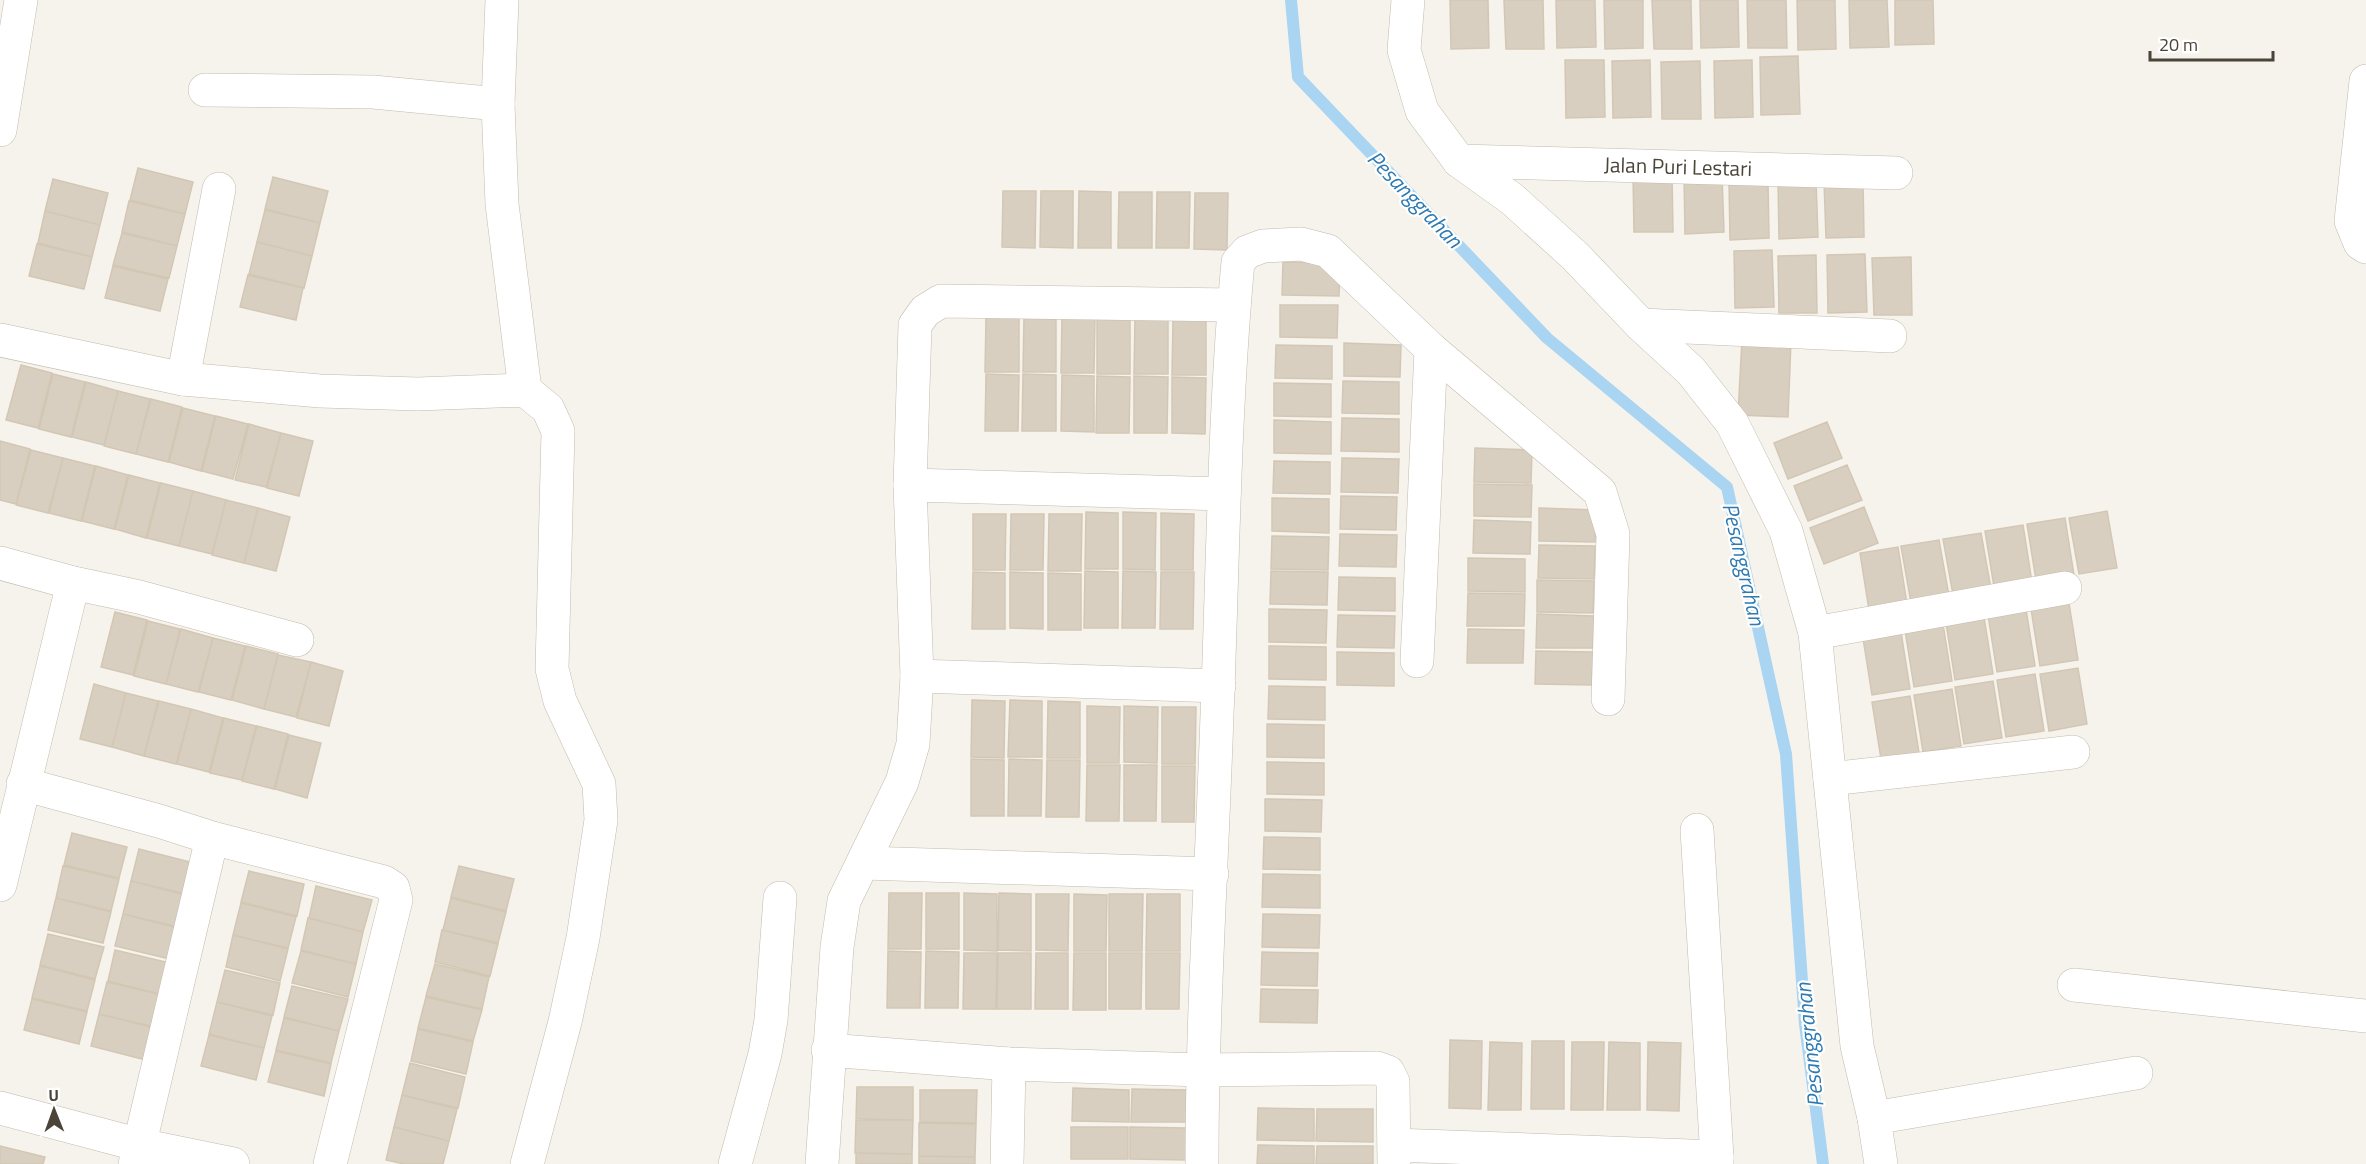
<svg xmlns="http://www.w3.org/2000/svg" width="2366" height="1164" font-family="'Titillium Web',sans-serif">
<rect width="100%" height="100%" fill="#f6f3ec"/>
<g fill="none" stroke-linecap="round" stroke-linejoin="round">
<path stroke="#a9d4f2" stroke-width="12" d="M1291,0L1298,77L1547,338L1727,487L1786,754L1805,1024L1823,1164"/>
</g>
<path fill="#d8cfc1" stroke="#d3c7b4" stroke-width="1.5" d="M1450,0H1488L1489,48L1451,49Z
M1504,0H1543L1544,49H1506Z
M1556,0H1595L1596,47L1557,48Z
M1604,0H1643V48L1605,49Z
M1652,0H1691L1692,49H1654Z
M1700,0H1738L1739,47L1701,48Z
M1747,0H1786L1787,48H1748Z
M1797,0H1835L1836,49L1798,50Z
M1849,0H1887L1889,47L1850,48Z
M1895,0H1933L1934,44L1895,45Z
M1798,56L1800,114L1761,115L1760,57Z
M1565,60H1604L1605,117L1566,118Z
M1650,60L1651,117L1613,118L1612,61Z
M1752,60L1753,117L1715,118L1714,61Z
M1700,61L1701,119H1662L1661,62Z
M138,168L193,182L185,214L130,200Z
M1672,174L1673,232H1634L1633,175Z
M1722,175L1724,232L1685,234L1684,176Z
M273,177L328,191L320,223L265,209Z
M53,179L108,193L100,225L45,211Z
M1816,180L1818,237L1779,239L1778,181Z
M1863,180L1864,237L1826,238L1824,181Z
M1768,181L1769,238L1730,240L1729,182Z
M1003,191H1036L1035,248L1002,247Z
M1041,191H1073V248L1040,247Z
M1079,191L1111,192V248H1078Z
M1119,192H1152V248H1118Z
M1157,192H1190L1189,248H1156Z
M1195,193H1228L1227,250L1194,249Z
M129,201L185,214L177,246L122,232Z
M265,210L320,223L312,256L257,242Z
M45,211L100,225L92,257L38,243Z
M122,233L177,246L169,278L113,265Z
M257,242L312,256L304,288L249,274Z
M37,244L92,257L84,289L29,276Z
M1772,250L1774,307L1735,308L1734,251Z
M1865,254L1867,312L1828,313L1827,255Z
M1816,255L1817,313H1779L1778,256Z
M1911,257L1912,315H1874L1872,258Z
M1283,262L1340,263L1339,296L1282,295Z
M113,266L168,279L160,311L105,298Z
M248,275L303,288L296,320L240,307Z
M1280,305H1338L1337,338L1280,337Z
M986,316H1019V372H985Z
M1024,316H1056V372H1023Z
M1062,316L1095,317L1094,373H1061Z
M1097,318H1130V374H1097Z
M1135,318H1168V374H1134Z
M1173,319H1206V375H1172Z
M1742,339L1791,341L1788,417L1738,415Z
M1344,343L1401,345L1400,377L1344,376Z
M1276,345L1332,346V379L1275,378Z
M21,365L52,373L38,428L6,420Z
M53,374L85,382L71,437L39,429Z
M986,374L1019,375L1018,431H985Z
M1023,374L1056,375V431H1022Z
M1062,375L1094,376V432L1061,431Z
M1097,376L1130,377L1129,433H1096Z
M1134,376L1168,377L1167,433H1134Z
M1172,377L1206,378L1205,434L1172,433Z
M1343,381L1399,382V414L1342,413Z
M86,382L118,391L104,445L72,437Z
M1274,383L1331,384V417L1274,416Z
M118,391L150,399L136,454L104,446Z
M151,399L182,407L168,462L136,454Z
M183,408L215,416L201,471L169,462Z
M216,416L248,424L233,479L202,471Z
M1342,418L1399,419V452L1341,451Z
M1274,420L1331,422V454L1274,453Z
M1827,422L1842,458L1788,479L1774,443Z
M249,424L281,433L266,487L235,480Z
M281,433L313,441L299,496L267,488Z
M0,441L30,449L16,504L0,500Z
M1475,448L1532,450L1531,483L1474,482Z
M31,450L63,458L48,513L16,505Z
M63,458L95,466L81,521L49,513Z
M1342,458L1399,459L1398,493L1341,492Z
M1274,461L1330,462V494L1273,493Z
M1847,465L1862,500L1808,521L1794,486Z
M96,466L128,475L114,529L82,521Z
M129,475L160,483L146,538L115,529Z
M161,483L193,491L179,546L147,538Z
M1474,484L1532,485L1531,517L1474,516Z
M193,491L226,500L212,554L179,546Z
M1341,496L1397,497L1396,530L1340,529Z
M1272,498L1329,499V533L1272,531Z
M226,500L258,508L244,563L212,555Z
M1864,507L1878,543L1824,564L1810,528Z
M258,508L290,517L276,571L244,563Z
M1539,508L1596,510L1595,542L1539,541Z
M2107,511L2117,568L2079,574L2069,518Z
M1086,512L1118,513V569H1085Z
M1123,512L1156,513L1155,570L1123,569Z
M1161,513L1194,514L1193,570H1161Z
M973,514H1006L1005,570H973Z
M1011,514H1044L1043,570H1010Z
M1049,514H1082L1081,571H1048Z
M2065,518L2074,575L2036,580L2027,524Z
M1474,520L1531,522L1530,554L1473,553Z
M2023,525L2032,582L1994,587L1985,531Z
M1981,533L1991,589L1953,595L1943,539Z
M1340,534L1397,535L1396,567L1339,566Z
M1272,536L1329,537L1328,570L1271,569Z
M1939,540L1949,596L1911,603L1901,546Z
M1539,545L1595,546L1594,579L1538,578Z
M1898,547L1907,604L1869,610L1860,553Z
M1468,558L1525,559V592L1468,591Z
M1085,571L1118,572V628H1084Z
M1123,571L1156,572L1155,628H1122Z
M1271,571L1328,572L1327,605L1270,604Z
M973,572L1005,573V629H972Z
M1010,572L1043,573V629L1010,628Z
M1161,572H1194L1193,629H1160Z
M1048,573L1081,574V630H1048Z
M1339,577L1395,578V611L1338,610Z
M1537,580L1594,581L1593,613L1537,612Z
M1468,593L1525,594L1524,626H1467Z
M2069,603L2078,660L2040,666L2031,609Z
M1269,609L1327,610L1326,643L1269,642Z
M2026,609L2035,666L1997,672L1988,615Z
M115,612L147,620L133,675L101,667Z
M1537,614L1594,616L1593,648H1536Z
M1338,615L1395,616L1394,648L1337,647Z
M1984,617L1993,674L1955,680L1946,623Z
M148,621L180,629L166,684L134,676Z
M1943,624L1952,681L1914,687L1905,630Z
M181,629L213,638L198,692L166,684Z
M1468,629L1524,630L1523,663H1467Z
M1901,632L1910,689L1872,695L1863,638Z
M213,638L245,646L231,700L199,692Z
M246,646L278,654L264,709L232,700Z
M1269,646L1326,647V680L1269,679Z
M1536,651L1593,652L1592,685L1535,684Z
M1337,652L1394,653V686L1337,685Z
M278,655L311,662L296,717L264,709Z
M311,662L343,671L329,726L297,718Z
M2078,668L2087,724L2049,731L2040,674Z
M2035,674L2044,731L2006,737L1997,680Z
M1993,681L2002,738L1964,744L1955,687Z
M94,684L126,693L112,747L80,739Z
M1269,686L1325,687V720L1268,719Z
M1952,689L1961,746L1923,752L1914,695Z
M126,693L158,701L144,756L112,747Z
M1910,696L1919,753L1881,759L1872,702Z
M972,700L1005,701L1004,758L971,757Z
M1010,700L1042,701V757H1008Z
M159,701L191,709L176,764L144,756Z
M1048,701L1080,702V758H1047Z
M1087,706L1120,707L1119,763H1087Z
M1124,706L1158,707L1157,763L1124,762Z
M1162,707H1196L1195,764H1162Z
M191,709L223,718L209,772L177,764Z
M224,718L256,726L242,780L210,773Z
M1267,724L1324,725V758L1267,757Z
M257,726L288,734L274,789L242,781Z
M289,735L321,743L307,798L275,789Z
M971,759L1004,760V816H971Z
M1009,759L1042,760L1041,816H1008Z
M1047,760H1080L1079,817H1046Z
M1267,762L1324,763V795L1267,794Z
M1087,765H1120L1119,821H1086Z
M1124,765H1157L1156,821H1124Z
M1162,766H1195L1194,822H1162Z
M1265,799L1322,800L1321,832L1265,831Z
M72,833L127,847L119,878L64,865Z
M1264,837L1320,838V870L1263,869Z
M139,849L194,863L186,894L131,881Z
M63,866L119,879L111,911L56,898Z
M459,866L514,879L506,911L451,897Z
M249,871L304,884L297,916L241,902Z
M1263,874L1320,875V908L1262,907Z
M131,881L186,895L178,927L123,914Z
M316,886L372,900L363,932L309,918Z
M889,893H922L921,949H888Z
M926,893H959V949H926Z
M964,893L997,894V951L964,950Z
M999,893L1031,894V951L998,950Z
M1036,894H1069L1068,951L1036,950Z
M1074,894L1107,895L1106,951H1074Z
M1109,894H1143L1142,951H1109Z
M1147,894H1180V951H1146Z
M56,898L111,912L103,943L48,930Z
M451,898L506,912L498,943L443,930Z
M241,903L296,917L288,948L233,935Z
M123,914L178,928L170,959L115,946Z
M1263,914L1320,915L1319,948L1262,947Z
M308,918L363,932L356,964L301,950Z
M442,930L498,944L490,976L435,962Z
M48,934L104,947L95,979L40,965Z
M233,935L288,949L280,981L226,967Z
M115,950L170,963L163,995L108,981Z
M301,951L356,964L348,997L292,983Z
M888,951L921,952L920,1008H887Z
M926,951L959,952L958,1008H925Z
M1262,952L1318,953L1317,986L1261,985Z
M964,953H997L996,1009H963Z
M998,953H1031V1009H997Z
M1036,953H1068V1009H1035Z
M1074,953H1106V1010H1073Z
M1109,953H1142L1141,1009H1109Z
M1146,953H1180L1179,1009H1146Z
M435,964L489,977L482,1009L426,996Z
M40,966L95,980L87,1011L32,998Z
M225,970L280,983L273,1015L217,1002Z
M107,982L162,995L155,1027L99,1014Z
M292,986L348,999L339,1031L284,1017Z
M1261,989L1318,990L1317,1023L1260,1022Z
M426,997L482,1010L473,1041L418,1028Z
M32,999L87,1012L79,1044L24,1030Z
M217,1002L272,1016L264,1048L209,1034Z
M99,1014L155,1028L146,1060L91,1046Z
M284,1018L339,1031L331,1063L276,1050Z
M418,1029L473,1042L466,1074L411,1061Z
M209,1035L264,1048L256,1080L201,1066Z
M1450,1040L1482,1041L1481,1109L1449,1108Z
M1532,1041H1564V1109H1531Z
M1490,1042L1522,1043L1521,1110H1488Z
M1572,1042H1604L1603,1110H1571Z
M1609,1042L1640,1043V1110H1607Z
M1648,1042L1681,1043L1679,1111L1647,1110Z
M276,1051L331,1064L324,1096L268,1082Z
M410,1063L465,1077L458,1108L402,1095Z
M857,1087H913V1120L856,1119Z
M1073,1088L1129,1090V1122L1072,1121Z
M1132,1089L1188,1090V1122H1131Z
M920,1090H977L976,1123L920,1122Z
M402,1095L457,1109L449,1141L394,1127Z
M1258,1108L1314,1109V1141L1257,1140Z
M1317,1109H1373V1142L1316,1141Z
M856,1120H913L912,1154L855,1153Z
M919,1123L976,1124L975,1157L919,1156Z
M394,1127L449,1141L443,1164H404L386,1160Z
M1071,1127H1128V1159H1071Z
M1130,1127L1188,1128L1187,1160L1130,1159Z
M1258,1145L1314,1146V1164H1257Z
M0,1146L45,1157L43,1164H0Z
M1317,1146H1373V1164H1316Z
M856,1153L912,1154V1164H856Z
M919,1156L975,1157V1164H919Z"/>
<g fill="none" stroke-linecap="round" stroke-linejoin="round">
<g stroke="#c2bbae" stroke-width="34">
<g id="minor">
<path d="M502,0L498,104L502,204L525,390"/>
<path d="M1408,0L1404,50L1422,111L1459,161L1512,199L1575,256L1641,325L1691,371L1732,423L1786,531L1815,633L1857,1046L1874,1118L1881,1164"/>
<path d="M2366,81L2351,221L2360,243L2366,247"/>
<path d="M205,90L373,92L498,104"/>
<path d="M0,130L21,0"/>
<path id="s1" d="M1459,161L1896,173"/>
<path d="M1641,325L1890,336"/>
<path d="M0,340L183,379L320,391L418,394L525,390L548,409L558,431L552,669L560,701L599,784L601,820L583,938L565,1022L527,1164"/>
<path d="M183,379L219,189"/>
<path d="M910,485L1224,494"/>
<path d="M0,563L73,583L139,597L297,640"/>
<path d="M1815,633L2065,588"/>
<path d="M1417,661L1431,349"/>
<path d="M917,676L1219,686"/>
<path d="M1830,779L2073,752"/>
<path d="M23,784L159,821L212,838L384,882L393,888L396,900L330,1164"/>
<path d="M1697,830L1717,1157"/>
<path d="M864,863L1212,874"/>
<path d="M0,885L73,583"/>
<path d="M2074,985L2366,1016"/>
<path d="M828,1050L1009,1064L1202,1070L1377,1068L1388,1072L1393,1082L1394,1164"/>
<path d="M0,1108L140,1145L233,1164"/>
<path d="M1874,1118L2136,1073"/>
<path d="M1395,1145L1717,1157V1164"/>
<path d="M135,1164L212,838"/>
<path d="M735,1164L765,1054L771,1020L780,898"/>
<path d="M822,1164L837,947L844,901L902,782L913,744L917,676L910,485L915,325L925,311L941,301L1234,305"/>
<path d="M1007,1164L1009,1064"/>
<path d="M1202,1164C1202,1014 1212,865 1217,715C1223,564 1224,412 1238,262L1247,252L1263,246L1301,244L1328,251L1431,349L1600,492L1613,534L1608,699"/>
</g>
</g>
<use href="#minor" stroke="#fff" stroke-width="33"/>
</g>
<g text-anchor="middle" stroke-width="4.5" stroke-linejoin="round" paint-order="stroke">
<g font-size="21" fill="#4b4439" stroke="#fff">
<text dy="7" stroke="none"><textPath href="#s1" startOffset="219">Jalan Puri Lestari</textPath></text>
</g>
<g font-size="22" font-style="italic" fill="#2e7ab2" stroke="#fff">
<text transform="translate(1415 199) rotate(46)" y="8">Pesanggrahan</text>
<text transform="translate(1744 564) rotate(77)" y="8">Pesanggrahan</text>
<text transform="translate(1809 1045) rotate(-96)" y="8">Pesanggrahan</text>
</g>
</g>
<g transform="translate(54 1110) rotate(359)" stroke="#ffffff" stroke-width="4.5" paint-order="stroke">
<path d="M0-4.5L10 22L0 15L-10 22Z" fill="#4b4439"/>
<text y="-9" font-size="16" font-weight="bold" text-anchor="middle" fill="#4b4439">U</text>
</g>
<path d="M2150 51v9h123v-9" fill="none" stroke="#4b4439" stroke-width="3"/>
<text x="2159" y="51" font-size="18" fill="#4b4439" stroke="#ffffff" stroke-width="4.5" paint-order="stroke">20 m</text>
</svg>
